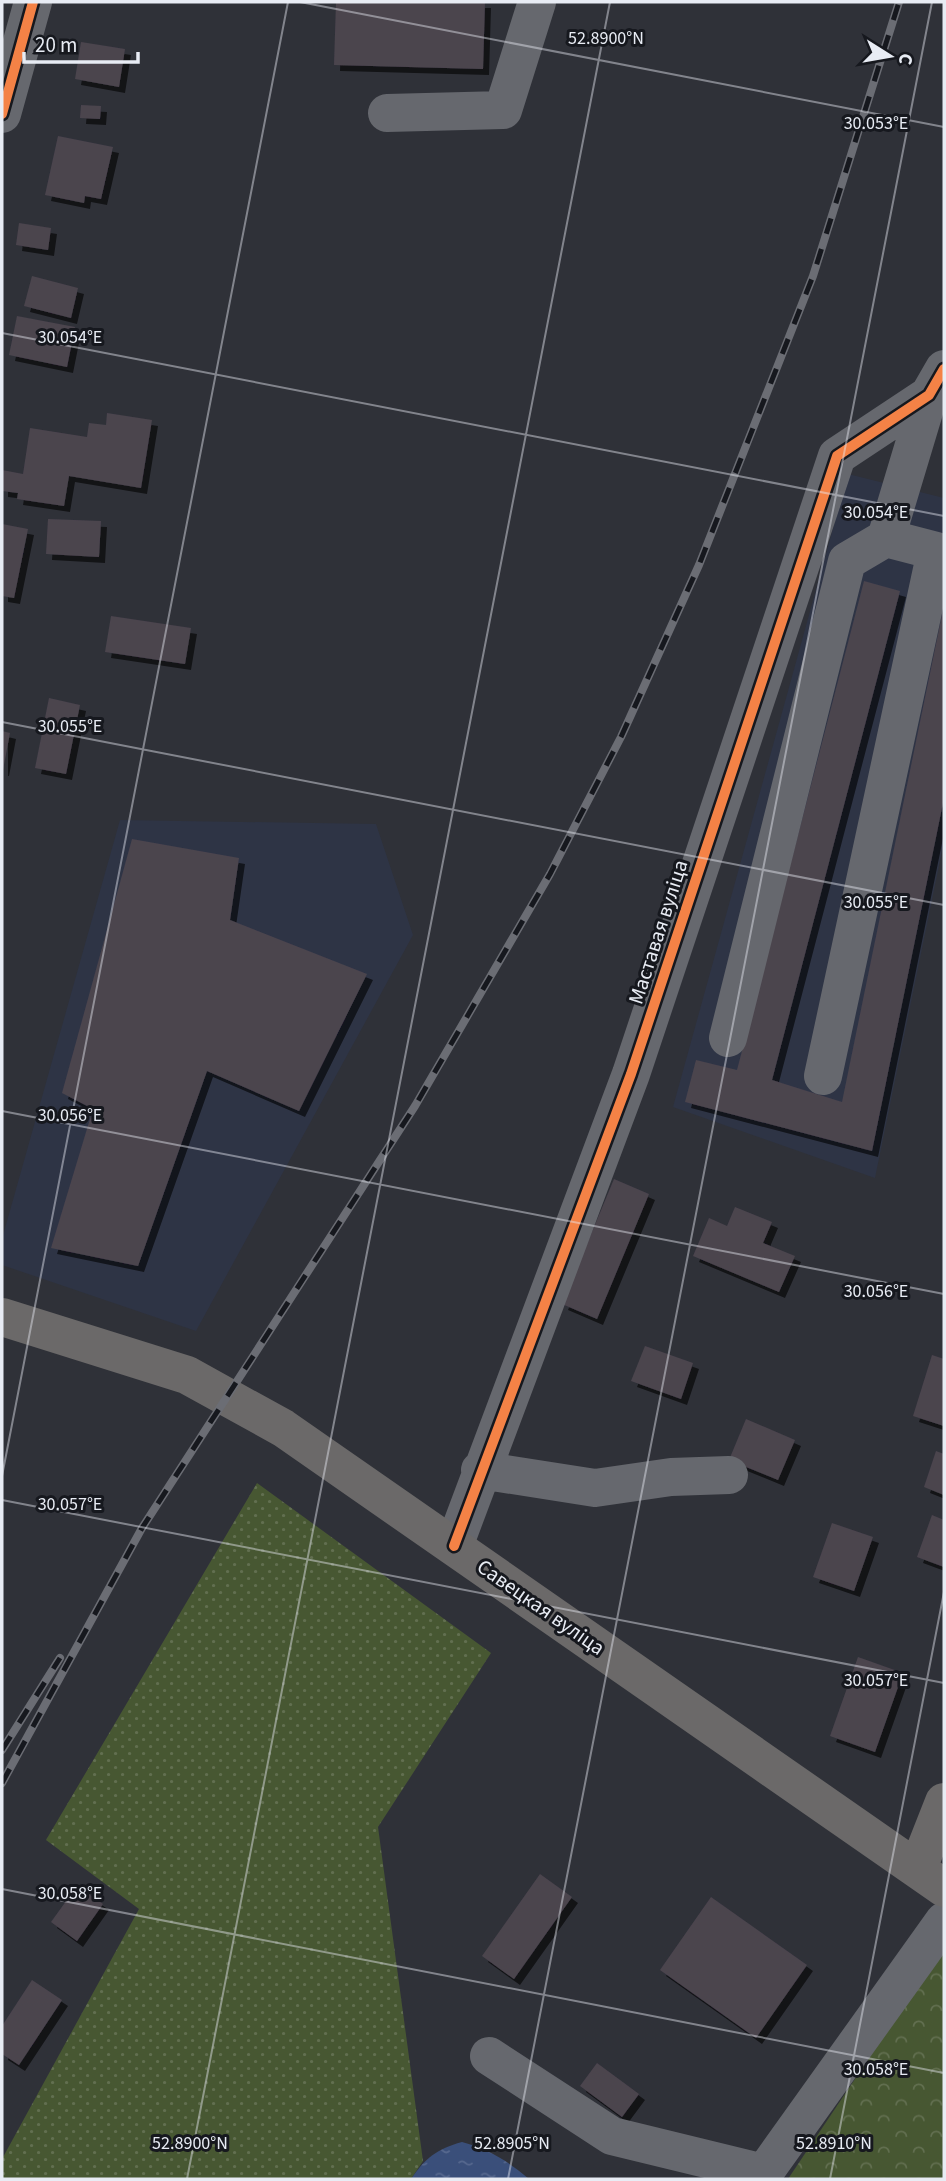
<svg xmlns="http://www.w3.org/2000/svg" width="946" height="2181" font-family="'Source Sans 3',sans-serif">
<defs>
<pattern id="grass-dots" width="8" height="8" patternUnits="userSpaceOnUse" patternTransform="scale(1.75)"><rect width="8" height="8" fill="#475732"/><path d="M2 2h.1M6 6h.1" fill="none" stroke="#626f50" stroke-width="1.8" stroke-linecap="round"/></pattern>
<pattern id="park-crowns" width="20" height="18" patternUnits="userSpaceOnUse" patternTransform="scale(1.75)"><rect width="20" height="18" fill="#475732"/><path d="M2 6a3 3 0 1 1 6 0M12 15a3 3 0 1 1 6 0" fill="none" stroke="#626f50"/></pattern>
<pattern id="water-ripples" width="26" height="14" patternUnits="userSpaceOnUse" patternTransform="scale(1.75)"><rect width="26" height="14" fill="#3a4f7a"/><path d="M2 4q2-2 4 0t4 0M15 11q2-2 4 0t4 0" fill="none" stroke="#56688e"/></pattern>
<filter id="shadow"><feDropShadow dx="6" dy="6" stdDeviation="0" flood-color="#0009"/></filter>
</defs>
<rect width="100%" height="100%" fill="#2f3138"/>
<path fill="#2e3445" d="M848,474L944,498V841L875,1178L673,1107Z
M120,820L376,824L413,935L196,1331L2,1265V1239Z"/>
<path fill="url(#grass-dots)" d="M257,1483L491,1653L378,1827L423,2161L411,2179H2V2159L139,1909L46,1840Z"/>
<path fill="url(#park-crowns)" d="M944,1946V2179H788Z"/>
<path fill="url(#water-ripples)" d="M462,2142C488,2149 508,2161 529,2179H411C425,2158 437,2149 462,2142Z"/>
<path fill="#4b444e" filter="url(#shadow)" d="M336,2H485L483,69L334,65Z
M81,42L125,49L119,87L75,79Z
M81,105L101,106L100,119L80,118Z
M58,136L113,147L101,199L85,196L84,203L45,195Z
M19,223L51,228L48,250L16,245Z
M32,276L78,288L71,318L24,306Z
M17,316L75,327L67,367L9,355Z
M107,413L152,420L141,488L69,476L64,506L17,499L18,493L2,491V470L23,474L30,428L87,437L89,423L106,425Z
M48,519L101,521L99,557L46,554Z
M2,524L28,529L14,598L2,596Z
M864,581L900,591L772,1080L842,1102L944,605V798L872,1151L685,1102L696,1060L737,1070Z
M111,616L191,628L185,664L105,652Z
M49,698L80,705L66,774L35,768Z
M2,731L10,733L3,770H2Z
M132,839L239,858L230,920L367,974L299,1111L207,1071L138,1266L51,1248L93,1109L62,1093Z
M614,1179L649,1194L597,1319L562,1304Z
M735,1207L772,1222L763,1243L795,1256L779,1292L693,1256L709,1218L727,1226Z
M645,1346L693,1363L681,1399L631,1381Z
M932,1355L944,1359V1426L913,1416Z
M746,1419L795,1440L778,1480L729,1460Z
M936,1451L944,1454V1495L924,1487Z
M932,1515L944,1520V1567L917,1557Z
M832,1523L873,1537L854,1591L813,1577Z
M858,1657L903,1673L875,1752L830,1736Z
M540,1874L572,1897L514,1979L482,1956Z
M77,1886L103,1904L77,1941L51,1922Z
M711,1897L807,1965L756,2038L660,1970Z
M32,1980L62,2000L19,2065L2,2054V2026Z
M597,2063L639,2094L622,2117L580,2086Z"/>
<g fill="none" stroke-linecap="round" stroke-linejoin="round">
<path stroke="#66686e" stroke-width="38" d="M387,113L503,110L537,2
M2,114L33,2
M728,1038L847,561L886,538L929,395
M823,1076L936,551L886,538
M480,1470L595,1488L671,1477L729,1475
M454,1546L631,1074L837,456L929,395L944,369
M489,2056L612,2136L764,2173L944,1921"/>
<path stroke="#6b6969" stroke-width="38" d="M2,1317L187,1375L283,1428L944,1888
M918,1868L944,1802"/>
<g stroke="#6b6d74" stroke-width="8">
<path id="rail" d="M2,1750L60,1658
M2,1783L142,1528L415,1106L550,874L621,737L699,565L813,276L899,2"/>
</g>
<use href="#rail" stroke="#16181e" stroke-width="5" stroke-dasharray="16" stroke-linecap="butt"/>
<g stroke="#16181e" stroke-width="15">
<path id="cycleway" d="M2,114L33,2
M454,1546L631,1074L837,456L929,395L944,369"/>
</g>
<use href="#cycleway" stroke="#f48246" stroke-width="10"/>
</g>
<path fill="none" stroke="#e8ecf4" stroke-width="2" stroke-opacity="0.45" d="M300,2L944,127M2,333L944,516M2,722L944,905M2,1111L944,1294M2,1476L288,2M2,1500L944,1683M2,1889L944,2073M187,2179L610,2M508,2179L932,2M830,2179L944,1592"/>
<g text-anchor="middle" stroke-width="6" stroke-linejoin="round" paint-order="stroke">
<g font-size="21" fill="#e8ecf4" stroke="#16181e">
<text transform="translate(658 932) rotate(-72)" y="7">Маставая вуліца</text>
<text transform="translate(541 1607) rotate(35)" y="7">Савецкая вуліца</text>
</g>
</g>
<g font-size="18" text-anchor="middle" fill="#e8ecf4" stroke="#16181e" stroke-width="6" stroke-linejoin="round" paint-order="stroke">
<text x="606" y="44">52.8900°N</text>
<text x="876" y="129">30.053°E</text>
<text x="70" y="343">30.054°E</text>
<text x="876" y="518">30.054°E</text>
<text x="70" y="732">30.055°E</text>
<text x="876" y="908">30.055°E</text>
<text x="70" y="1121">30.056°E</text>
<text x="876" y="1297">30.056°E</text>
<text x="70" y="1510">30.057°E</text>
<text x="876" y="1686">30.057°E</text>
<text x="70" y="1899">30.058°E</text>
<text x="876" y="2075">30.058°E</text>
<text x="190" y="2149">52.8900°N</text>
<text x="512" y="2149">52.8905°N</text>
<text x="834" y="2149">52.8910°N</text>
</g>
<rect width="946" height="2181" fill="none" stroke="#e8ecf4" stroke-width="7"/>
<g transform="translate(890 56) rotate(101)" stroke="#16181e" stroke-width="5" paint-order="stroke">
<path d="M0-5L12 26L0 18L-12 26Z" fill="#e8ecf4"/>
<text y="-10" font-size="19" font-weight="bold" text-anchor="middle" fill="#e8ecf4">С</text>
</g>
<path d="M24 52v10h114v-10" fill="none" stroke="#e8ecf4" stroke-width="3.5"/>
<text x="35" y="52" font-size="21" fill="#e8ecf4" stroke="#16181e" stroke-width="5" paint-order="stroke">20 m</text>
</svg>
